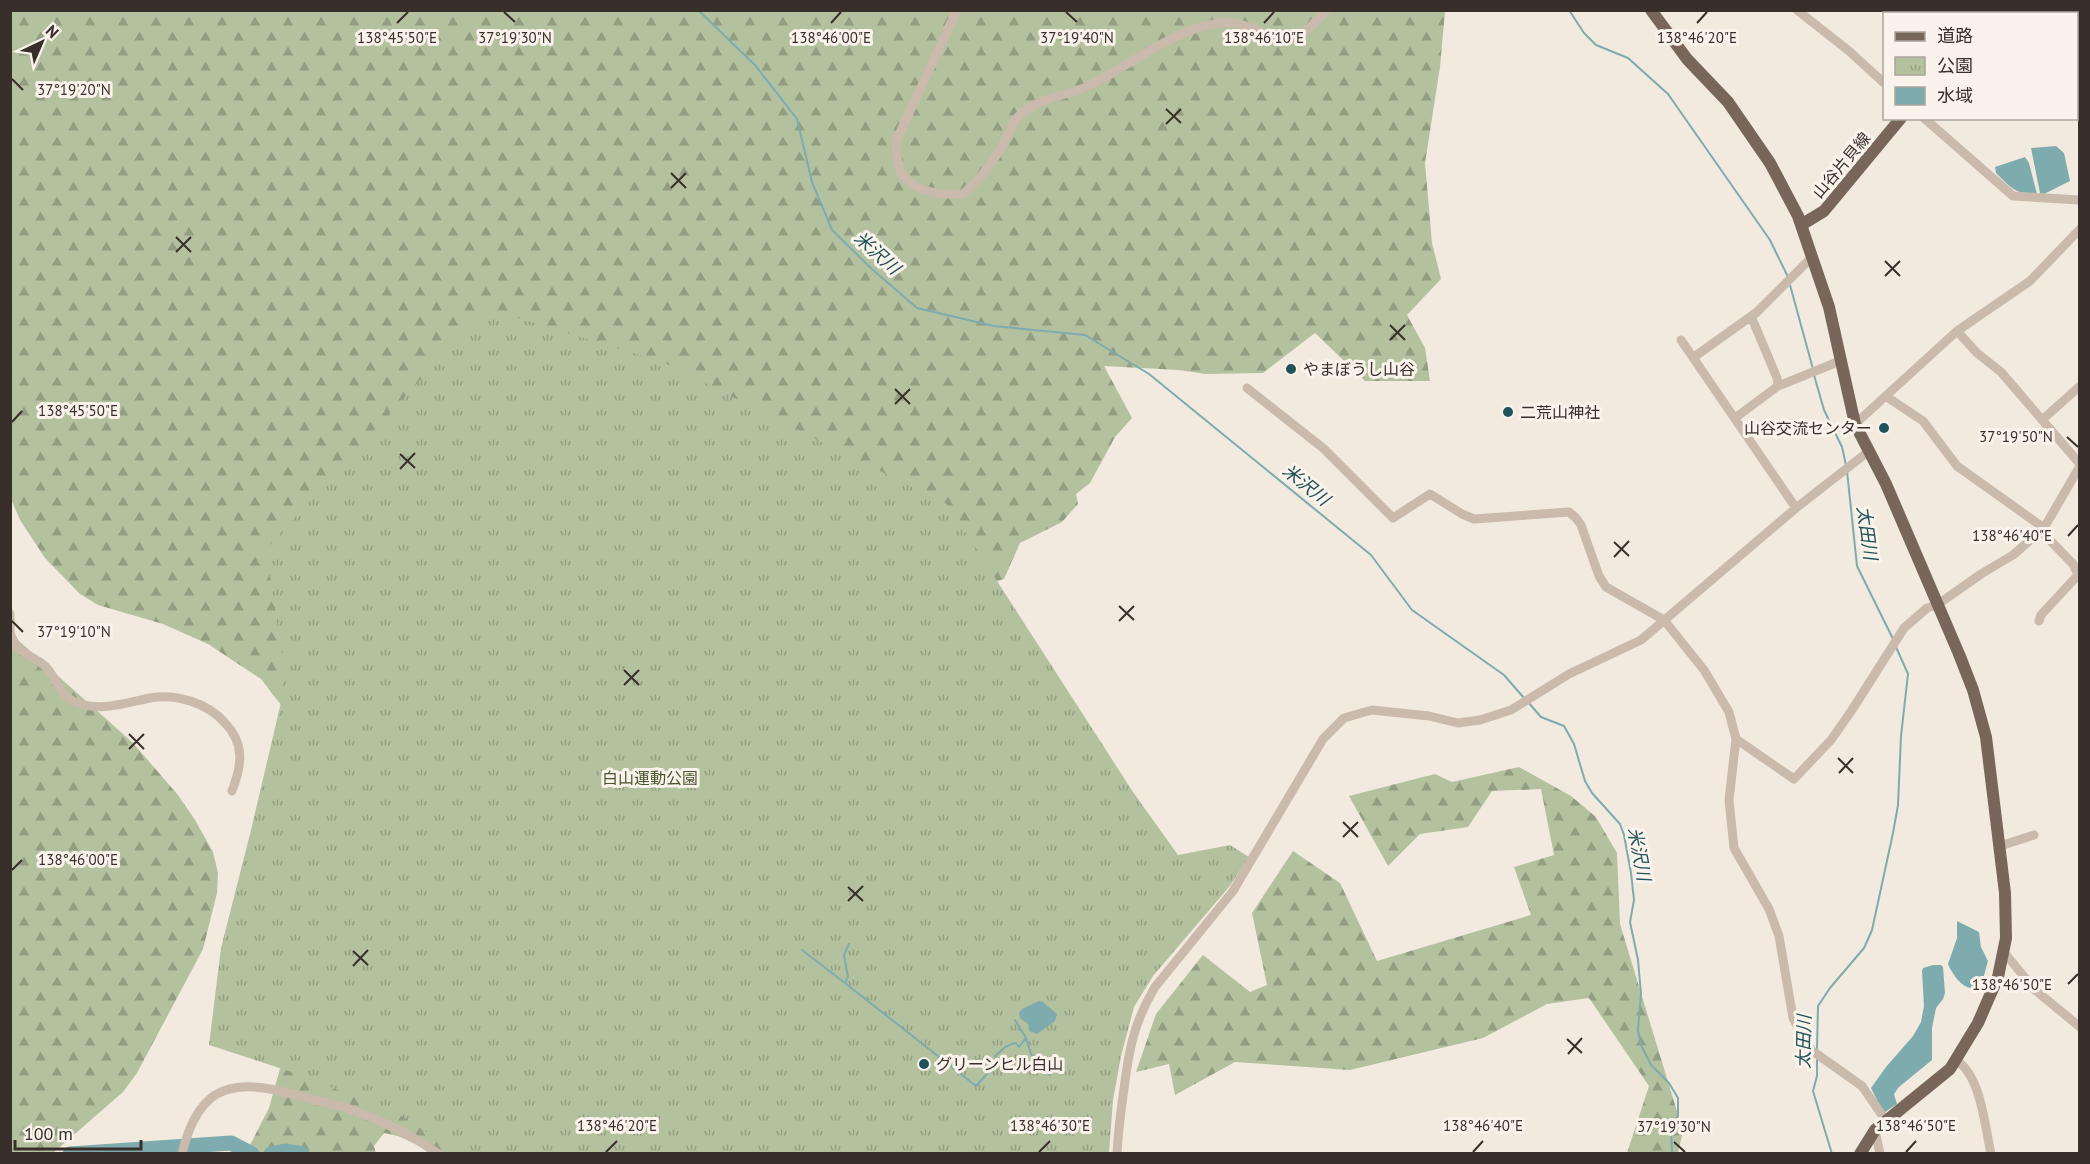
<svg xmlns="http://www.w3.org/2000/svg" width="2090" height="1164" font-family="'PT Sans','Noto Sans JP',sans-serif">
<defs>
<pattern id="forest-firs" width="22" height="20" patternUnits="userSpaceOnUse" patternTransform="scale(1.5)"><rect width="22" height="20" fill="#b4c19f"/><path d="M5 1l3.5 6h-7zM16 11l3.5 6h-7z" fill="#939d82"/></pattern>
<pattern id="park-tufts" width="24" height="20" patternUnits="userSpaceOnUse" patternTransform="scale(1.5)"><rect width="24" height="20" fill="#b4c19f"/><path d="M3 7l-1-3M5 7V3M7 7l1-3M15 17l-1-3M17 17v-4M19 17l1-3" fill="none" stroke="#939d82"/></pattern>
</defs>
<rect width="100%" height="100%" fill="#f2eadf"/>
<path fill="url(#forest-firs)" d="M10,11H1445L1440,67L1425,163L1432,243L1441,279L1407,315L1425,348L1430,381H1365L1315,333L1263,373L1206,374L1179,370L1104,366L1132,418L1115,437L1090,483L1076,494L1078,504L1062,522L1020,543L1004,579L944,597L588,1153H435L398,1136L384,1133L374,1146L376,1153H246L269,1108L286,1047L285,710L261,679L208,644L163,624L98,605L80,594L45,558L20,520L11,499Z
M1927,11H1984V13H1927Z
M10,631L19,641L133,743L178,795L195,820L213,852L218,873L217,893L203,949L137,1073L123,1092L53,1153H11Z
M1519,767L1571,796L1596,817L1617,853L1620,924L1683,1131L1678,1153H1627L1649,1086L1589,998L1547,1004L1483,1038L1350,1070L1235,1062L1175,1095L1169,1064L1136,1072L1156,1014L1203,955L1250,992L1267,985L1252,913L1293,851L1340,883L1377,961L1531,915L1514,867L1554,855L1541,789L1492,791L1468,827L1420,834L1388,866L1349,796L1435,774L1452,782Z"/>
<path fill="url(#park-tufts)" d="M486,308L663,362L948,505L1133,792L1178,855L1230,845L1249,857L1229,887L1153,976L1134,1007L1121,1056L1113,1100L1109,1153H459L398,1114L295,1073L209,1045L221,948L251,830L286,681L266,549Z"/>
<path fill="#7eabae" d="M2056,146L2064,153L2070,181L2044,194L2040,193L2031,148Z
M2025,157L2029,163L2037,194C2016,195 2010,187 1996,173L1995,167Z
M1957,921L1979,932L1981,947L1988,961C1986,967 1984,979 1980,984C1967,997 1952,974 1948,964L1957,938Z
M1933,965H1941L1943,967L1945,993L1943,999L1936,1008L1932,1028V1060L1899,1087L1894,1094L1897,1104L1885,1112L1882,1110L1871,1088L1886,1067L1913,1036L1921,1022L1924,1006L1922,971L1923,968Z
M1039,1001L1043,1002L1057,1014L1055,1021L1037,1034L1029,1031L1028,1024L1020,1018L1019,1013L1022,1009Z"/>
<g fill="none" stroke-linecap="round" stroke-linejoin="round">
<path stroke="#7eabae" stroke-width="2" d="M698,10L755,65L797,119L812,182L832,230L873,270L917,308L994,326L1085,335L1149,374L1371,555L1412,610L1504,675L1524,698
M1569,10L1584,33L1596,45L1628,58L1668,94L1770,240L1788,277
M1790,285L1813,369
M1814,375L1824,410L1842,447L1846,465
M1847,471L1857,566L1893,639
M1528,702L1541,717L1564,726L1574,744L1585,781L1592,793L1620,824L1624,835L1631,873L1634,900L1630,922L1638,960L1641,994L1638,1030L1641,1045L1651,1065L1669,1083L1678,1098V1115L1671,1130L1672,1154
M849,944L844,955L848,977L845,983L976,1086L999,1061L995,1056C1002,1050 1007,1044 1016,1043L1019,1047L1026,1038
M802,950L845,983
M1015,1020L1026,1038L1031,1054L1050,1075
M1817,1050L1818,1006L1830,988L1864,948L1872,930L1893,833L1898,805L1901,736L1908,674L1896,647
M1817,1059V1076L1813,1091L1832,1154"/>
<path stroke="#7eabae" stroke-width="15" d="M70,1154L231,1143L252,1154
M271,1154L285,1151L302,1154"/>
<path stroke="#cabaab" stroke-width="9" d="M957,10L896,141C897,151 896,165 902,174C915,193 943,195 963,194C978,181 991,165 1001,148C1008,136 1011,122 1022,113C1039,98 1066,96 1086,87C1127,68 1177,26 1222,23C1246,21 1261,34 1282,42L1300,37L1327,10
M1797,10L1849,51L1884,83
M1924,118L2013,196L2080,200
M1957,331L1977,353L2001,372L2080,464
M1681,340L1796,508
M1694,357L1757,312L1812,257
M1778,386L1840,361
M1247,388L1323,448L1393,518L1430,494L1462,514L1474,519L1569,512L1576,518L1581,525L1599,576L1606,587L1664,620L1704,670L1729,712L1736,739L1729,800L1734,848L1769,909L1779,936L1793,1018L1811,1050L1862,1086L1886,1121
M1887,397L1923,421L1957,466L2044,528
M1735,418L1778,386L1777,378L1751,316
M2042,420L2080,386
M1855,424L1957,331L2030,281L2080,229
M10,614V632
M2039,621L2041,615L2078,575L2073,564L2041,531
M10,632C17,655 29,653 45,666C56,676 59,695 73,701C98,713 125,703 150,698C176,693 208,703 225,723C245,744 242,765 232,791
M1736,739L1794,779L1831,740L1852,710L1904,628L1927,608L1937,605L1981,574L2013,555L2044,528L2080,466
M2000,846L2034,835
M2003,951L2035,990L2080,1027
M1955,1060C1981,1073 1985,1128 1991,1154
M1875,1130L1880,1154
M182,1154C187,1132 196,1108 215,1095C244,1077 288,1093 318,1101C330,1104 342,1106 353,1110C383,1121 413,1136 439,1154
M1117,1154C1118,1132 1121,1110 1124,1089C1129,1049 1134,1022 1155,987L1233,891L1323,739L1344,718L1372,710L1429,716L1458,723L1480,720L1511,710L1569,674L1641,640L1796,508L1869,451"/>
<path stroke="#79665b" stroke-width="12" d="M1651,10L1687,59L1728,102L1770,163L1798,216L1829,307L1855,424L1886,484L1959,654L1973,690L1986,737L2005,893L2006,938L1998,977L1978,1023L1950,1069L1875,1130L1860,1154
M2022,14L2025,10
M1801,225L1824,211L1901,118"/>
</g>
<path fill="none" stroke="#382f2a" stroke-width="2" d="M504,12L515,22M1066,12L1077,22M397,23L408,12M831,23L841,12M1264,23L1274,12M1697,23L1707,12M12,79L23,90M1166,109L1181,123M1166,124L1181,109M671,173L686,188M671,188L686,173M176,237L191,252M176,252L191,237M1885,261L1900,276M1885,276L1900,261M1390,325L1405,340M1390,340L1405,325M895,389L910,404M895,404L910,389M12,422L22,411M2067,437L2078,447M400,454L415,468M400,469L415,453M2068,536L2078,525M1614,542L1629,556M1614,557L1629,541M1119,606L1134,620M12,621L23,632M1119,621L1134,606M624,670L639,685M624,685L639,670M129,734L144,749M129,749L144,734M1838,758L1853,773M1839,773L1853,758M1343,822L1358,837M1343,837L1358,822M12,870L22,860M848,887L863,901M848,901L863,886M353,951L368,965M353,966L368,950M2068,984L2078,974M1567,1039L1582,1053M1568,1054L1582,1038M1674,1142L1685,1152M606,1152L617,1141M1039,1152L1050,1141M1473,1152L1483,1141M1906,1152L1916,1141"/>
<g fill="#205359" stroke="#faf3eb" stroke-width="2">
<circle cx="1291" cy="369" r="6"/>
<circle cx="1508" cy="412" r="6"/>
<circle cx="1884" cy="428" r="6"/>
<circle cx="924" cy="1064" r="6"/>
</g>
<g text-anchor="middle" stroke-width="6" stroke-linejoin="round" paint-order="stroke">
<g font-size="16" fill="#382f2a" stroke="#faf3eb">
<text transform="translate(1841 165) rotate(-50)" y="6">山谷片貝線</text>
</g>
<g font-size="16" fill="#382f2a" stroke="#faf3eb" text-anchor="start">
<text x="1303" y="375">やまぼうし山谷</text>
<text x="1520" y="418">二荒山神社</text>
<text x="1872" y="434" text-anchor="end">山谷交流センター</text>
<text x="936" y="1070">グリーンヒル白山</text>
</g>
<g font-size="16" fill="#46562e" stroke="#faf3eb">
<text x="650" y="784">白山運動公園</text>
</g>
<g font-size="18" font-style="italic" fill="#205359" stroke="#faf3eb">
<text transform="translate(877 253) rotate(42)" y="6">米沢川</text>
<text transform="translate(1306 485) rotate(39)" y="6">米沢川</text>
<text transform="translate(1867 533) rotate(82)" y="6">太田川</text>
<text transform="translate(1639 854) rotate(79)" y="6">米沢川</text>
<text transform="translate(1804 1042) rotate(-89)" y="6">太田川</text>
</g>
</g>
<g font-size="15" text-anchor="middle" fill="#382f2a" stroke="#faf3eb" stroke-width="6" stroke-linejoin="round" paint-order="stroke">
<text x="515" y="43">37°19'30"N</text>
<text x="1077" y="43">37°19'40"N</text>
<text x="397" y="43">138°45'50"E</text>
<text x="831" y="43">138°46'00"E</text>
<text x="1264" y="43">138°46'10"E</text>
<text x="1697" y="43">138°46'20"E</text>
<text x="74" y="95">37°19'20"N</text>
<text x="78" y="416">138°45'50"E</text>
<text x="2016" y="442">37°19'50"N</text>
<text x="2012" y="541">138°46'40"E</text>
<text x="74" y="637">37°19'10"N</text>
<text x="78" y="865">138°46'00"E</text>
<text x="2012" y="990">138°46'50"E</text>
<text x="617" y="1131">138°46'20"E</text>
<text x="1050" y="1131">138°46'30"E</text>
<text x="1483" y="1131">138°46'40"E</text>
<text x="1916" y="1131">138°46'50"E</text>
<text x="1674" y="1132">37°19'30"N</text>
</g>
<rect width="2090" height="1164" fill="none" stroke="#382f2a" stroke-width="24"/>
<rect x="1883" y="12" width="195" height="108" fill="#faf3eb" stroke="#aca59e" stroke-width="1.5"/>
<rect x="1895" y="32" width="30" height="9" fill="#79665b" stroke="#aca59e" stroke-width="1.5"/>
<text x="1937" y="42" font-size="18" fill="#382f2a">道路</text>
<rect x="1895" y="57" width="30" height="18" fill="url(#park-tufts)" stroke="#aca59e" stroke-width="1.5"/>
<text x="1937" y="72" font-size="18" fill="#382f2a">公園</text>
<rect x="1895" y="87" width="30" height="18" fill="#7eabae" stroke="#aca59e" stroke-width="1.5"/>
<text x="1937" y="102" font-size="18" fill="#382f2a">水域</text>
<g transform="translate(42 42) rotate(44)" stroke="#faf3eb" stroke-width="4.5" paint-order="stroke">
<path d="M0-4.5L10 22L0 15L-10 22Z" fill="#382f2a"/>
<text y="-9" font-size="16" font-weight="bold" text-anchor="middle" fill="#382f2a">N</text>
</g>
<path d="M15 1140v9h126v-9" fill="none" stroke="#382f2a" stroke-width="3"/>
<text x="24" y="1140" font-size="18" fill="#382f2a" stroke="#faf3eb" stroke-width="4.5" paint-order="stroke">100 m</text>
</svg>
